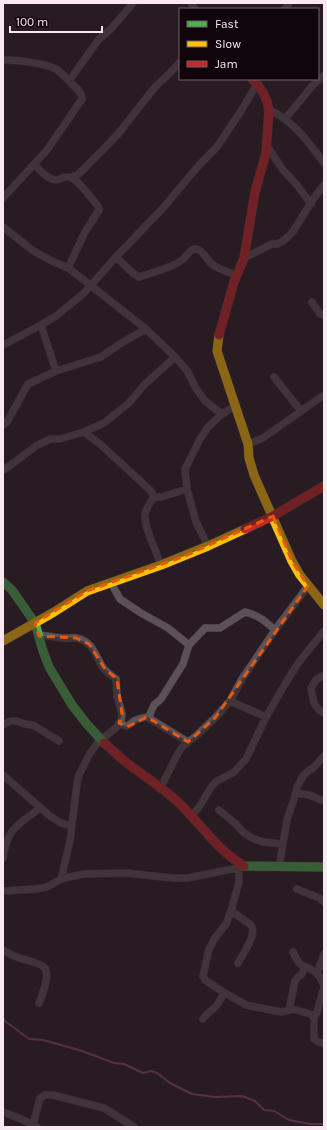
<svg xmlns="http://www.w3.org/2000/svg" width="327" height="1130" font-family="Karla,sans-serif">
<rect width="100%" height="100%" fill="#291b23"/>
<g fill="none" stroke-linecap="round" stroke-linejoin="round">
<path stroke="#8f4971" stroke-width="2" d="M3,1017L5,1021L29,1039L43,1040L82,1051L114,1063L124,1064L143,1073L151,1071L157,1073L170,1083L192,1094L215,1097L242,1096L255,1101L264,1110L274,1111L289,1120L310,1124H324"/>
<g stroke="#43383d" stroke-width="8">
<path id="street" d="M191,3L195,9
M285,9L289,3
M3,60C17,60 44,63 56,69C62,73 67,79 72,84C77,89 82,92 82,99L47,150L3,198
M69,81L99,39L111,29L133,3
M269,110C293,120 309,143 324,163
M285,119L313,85L324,75
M267,146L283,170L297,185L311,204
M34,164C41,171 50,183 60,179C64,177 67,176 72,178C80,182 92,199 98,206L99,210L85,232L68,268
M71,177L77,175L81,172L118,134L155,87L169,74L180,62
M3,227L32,250L50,260L68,268L80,277L146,329L175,357L183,366L188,372L195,387L205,401L222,414
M116,257L134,274L139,277C153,272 170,269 182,260C188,255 191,246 199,250C204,253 207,260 212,264C219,270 228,272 237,275
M244,258L272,244H277L283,241L292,233L314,198L324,185
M312,302L320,314L324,315
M41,325L56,371
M3,345L41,325L56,316L83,294L116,257L163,208L199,165L217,147L241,111L257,84
M274,377L301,411
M3,425L7,422L28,384L56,371L101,357L123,342L146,329
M84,432L100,444L151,491L154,497C151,502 146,508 145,514C143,524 157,554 161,565
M248,444L263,438L324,395
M3,470L8,467L36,446L50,439H60L84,432L104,423L129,403L144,385L175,357
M154,497H161L187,489
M208,546L196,522L187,489L185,469L200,439L208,427L222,414L235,406
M111,583L120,599L141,613L168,628L189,645
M39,636C48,635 55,638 64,638C68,639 72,637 76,638C94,641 95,657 104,669C108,673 112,676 116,679L117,696L122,714L121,721L118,726L106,736L100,739L89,755L79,775L77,784L70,841L61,879
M324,675L316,680L311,688C313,699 313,708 324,713
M230,701L266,717
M150,718V714L154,705L161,699L183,664L189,645L205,628H220L245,612C258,615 265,621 275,630
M119,723C130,728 126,727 134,721C137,719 143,718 147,717L188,742
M3,725C16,715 21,726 33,725L59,741
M3,775L50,816L61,823L72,826
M161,787L177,755L182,747L197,735L215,718L230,701L242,679L275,630L308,586
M296,793L309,795L324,801
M219,810L236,824L244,833L252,838L263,842L283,844
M191,816L199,807L212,786L217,781L234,772L246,759L266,717L288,679L299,662L324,631
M3,858C7,828 18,825 40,808
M279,867L287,820L294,799L297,787L303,776L307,772L313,768L324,756
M238,868L239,875V882L231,911L226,924L215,938L209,949L203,976L205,980L220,990L246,1005L281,1012L293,1009L310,1014L313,1016L314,1019V1039L318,1042L324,1043
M297,889L319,898L324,902
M3,891L36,889L47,887L61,879L69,877L84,874L125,873L173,878H188L242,867
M231,911L250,924C259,932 243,954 238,963
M3,950C8,953 12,956 17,957C24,960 39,962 44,967C51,974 42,995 39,1003
M293,952C295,956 297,961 300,964C304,967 308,967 312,970C318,973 322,980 324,986
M317,974L324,954
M289,1010L295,981L297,978L302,974L305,967
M313,1016L316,1014L317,1012L324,987
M203,1019C206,1014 210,1012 215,1007C219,1003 221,998 224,993
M3,1112L21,1119L37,1127
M33,1125L40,1098L45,1095H53L104,1108L134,1127"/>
</g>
<g stroke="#43383d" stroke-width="10">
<path id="fast" d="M3,582L12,590L35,623L43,651L49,667L72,705L86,723L104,743
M244,866L324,867"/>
</g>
<g stroke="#43383d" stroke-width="10">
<path id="slow" d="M219,335L217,351L248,444L249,458L254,475L292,561L300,575L324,605
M3,641L54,612L87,591L161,565L208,546L245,529"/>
</g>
<g stroke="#43383d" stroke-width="10">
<path id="jam" d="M219,335L234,282L244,258L255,192L266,153L269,110C267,97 262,88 252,79
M245,529L273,516L324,486
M104,743C112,749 119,757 127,763C144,776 162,787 178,802C200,823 217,850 244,866"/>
</g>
<use href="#street" stroke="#5c5156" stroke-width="7"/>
<use href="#fast" stroke="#4caf50" stroke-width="9"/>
<use href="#slow" stroke="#ffc107" stroke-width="9"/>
<use href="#jam" stroke="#c62828" stroke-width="9"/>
</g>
<path d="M0 0H327V1130H0ZM273,516L292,561L308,586L215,718L188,742L147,717L127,727L119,723L122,714L117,679L105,669L89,644L76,638L39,636L35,623L87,591L185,556Z" fill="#291b23" fill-opacity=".55" fill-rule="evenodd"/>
<path fill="none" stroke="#e8590c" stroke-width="3" stroke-dasharray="8 5" stroke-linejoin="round" d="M273,516L292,561L308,586L215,718L188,742L147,717L127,727L119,723L122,714L117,679L105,669L89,644L76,638L39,636L35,623L87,591L185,556Z"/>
<rect width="327" height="1130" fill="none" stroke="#fae8f1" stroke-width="8"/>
<rect x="179" y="8" width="140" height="72" fill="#10050b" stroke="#6e6067"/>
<rect x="187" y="21" width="20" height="6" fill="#4caf50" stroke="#6e6067"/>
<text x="215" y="28" font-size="12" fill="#fae8f1">Fast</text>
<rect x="187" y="41" width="20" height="6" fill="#ffc107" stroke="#6e6067"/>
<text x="215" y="48" font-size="12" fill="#fae8f1">Slow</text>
<rect x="187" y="61" width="20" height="6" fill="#c62828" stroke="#6e6067"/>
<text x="215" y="68" font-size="12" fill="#fae8f1">Jam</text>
<path d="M10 26v6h92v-6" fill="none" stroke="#fae8f1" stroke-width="2"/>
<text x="16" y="26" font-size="12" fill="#fae8f1" stroke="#10050b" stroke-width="3" paint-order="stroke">100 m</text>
</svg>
